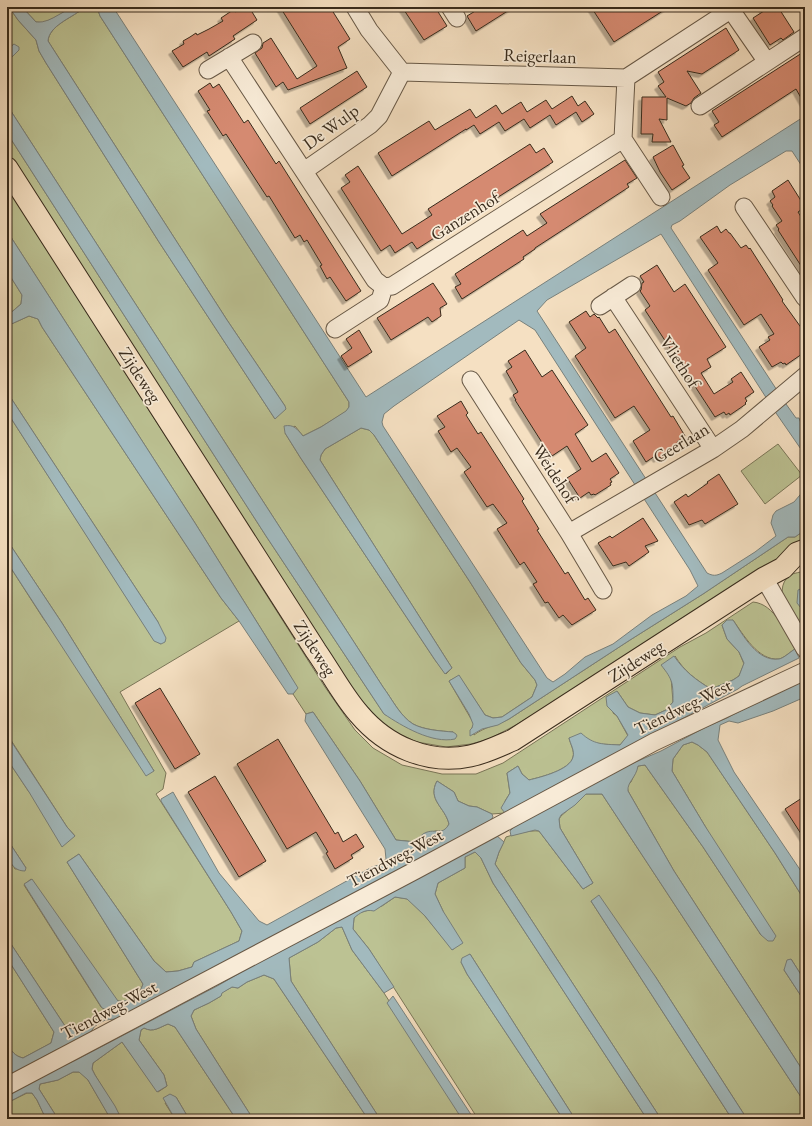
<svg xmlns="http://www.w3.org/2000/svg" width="812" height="1126" font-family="'EB Garamond',serif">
<defs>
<filter id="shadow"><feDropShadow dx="-3.5" dy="3.5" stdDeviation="0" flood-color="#0004"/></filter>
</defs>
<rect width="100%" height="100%" fill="#f5e0c2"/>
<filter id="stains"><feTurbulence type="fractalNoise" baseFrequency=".005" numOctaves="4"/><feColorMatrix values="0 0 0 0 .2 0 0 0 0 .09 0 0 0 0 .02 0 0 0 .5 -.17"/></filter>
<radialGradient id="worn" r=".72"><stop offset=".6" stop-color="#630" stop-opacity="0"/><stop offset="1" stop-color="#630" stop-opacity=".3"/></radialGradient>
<path fill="#bcc293" stroke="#7a7658" d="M7,7H9L18,20L36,40L39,51L46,63L159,242L275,419L285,406L227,320L48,41C49,26 71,18 81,10L80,7H97L100,16L349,402V407L347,411L321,427L303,436L295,426L285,433L300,457L435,660L446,674L452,668L320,460L321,455L325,449L361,428L369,430L374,435L470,582L521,663L535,680L537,685L532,697L502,717L493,718L485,715L459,676L449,681L474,724L472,728L474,735C484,727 498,725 509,719L630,640L703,594L788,537H795L805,530V545L629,656L516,725L489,739L471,744L446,747L417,742L390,730L372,714L356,694L7,152V133L266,536L384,714L434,738L453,732C441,731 424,730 413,724C400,716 392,699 383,687L7,105V60L13,56L14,44L7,50Z
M22,7H75L44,23L36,22Z
M7,187L325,687L355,730L373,748L402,765L442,774H476L503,763L680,647L706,633L753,602C775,604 785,632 795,649C790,652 784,658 779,659C758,661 743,634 733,620L722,625L727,639L739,652L744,664L739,676L733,680L711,689C696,680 684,671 675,656L671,677L673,702L666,710L655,715L640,713L628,707L617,691L613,713L617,716L628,736L620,745L597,744L588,740L569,738C570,743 575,752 573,757C570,770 541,777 529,780L522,774L518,766L507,773L510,793L505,801V813L492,814L477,807L469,806L458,801L454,792L437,781C427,800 445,807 449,824L446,830L443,831H435L416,842L396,840L360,781L313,712L306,714L293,694L297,688L285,667L195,523L7,231Z
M7,271L22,295L21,304L7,316Z
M29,316L38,319L42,327L221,598L239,621L120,692L166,773L163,789L156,794L231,912L242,931L239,941L194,962L192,967L178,971L166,972L154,961L79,854L67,862L143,984C140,995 126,1008 115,999L31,879L24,885L101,1007L105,1009V1015L90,1023L71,1029L65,1026L7,938V855L15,869L26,868L7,839V759L29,792L75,836L67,827L7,734V562L43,618L154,771L62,623L7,540V412L154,640L161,644L158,622L7,392V326Z
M778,444L802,475L765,504L741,471Z
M805,571V639C796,623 769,592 790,575C794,573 801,572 805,571Z
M692,742L698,745L707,752L775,853L805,901V981L791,959L784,970L805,1002V1074L674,871L628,791L627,786L631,782L638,766L645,765L703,847L761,935L705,826L672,771L673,759L683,745Z
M586,794H602L805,1103V1119H747L655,976L591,901L732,1119H661L495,864L499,852L506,837C516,834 529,830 539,831L583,889L593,883L560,828L559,819L561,816Z
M475,852L481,858L493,883L647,1119H575L470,954L461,962L467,974L563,1119H478L369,949L353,929L354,918L359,913L382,906L395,897L408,899L425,916L453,950L443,911L435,894L438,883L465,868V857Z
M342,927L352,950L384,993L465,1119H380L291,981L289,958L318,942L336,928Z
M7,958L54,1032L51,1043L23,1058C15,1056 12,1052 8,1045L7,1046Z
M264,975L274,979L368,1119H253L196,1029L191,1016L194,1010L209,1003L221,996V993L232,987L238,988L247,982Z
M168,1024L175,1027L236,1119H189L176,1097L165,1103L175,1119H120L121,1118L95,1075L92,1069L93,1063L122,1042L158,1092L167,1086L164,1075L139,1040L141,1030L144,1028C153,1033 160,1027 168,1024Z
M73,1072H80L88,1080L111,1119H58L39,1089L40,1084L58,1080Z
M27,1093H32L37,1100L46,1119H7V1103Z"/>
<path fill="#a2babe" stroke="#78817d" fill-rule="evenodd" d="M9,7H22L36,22C53,24 65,5 81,8V10C71,18 49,26 48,41L227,320L285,406L286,409L275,419L159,242L46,63L39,51L36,40L18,20Z
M97,7H113L366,397L805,116V171L792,151H786L730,185L680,221L672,225L671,228L786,404L796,418H799L805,433V455L776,413L661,234L547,300L537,311L707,573C713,576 716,576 722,573L755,552L776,536L771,523L773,515L776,511L794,502L805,489V530L795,537H788L703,594L630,640L509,719L498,725L482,729L470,736V730L472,728L473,724L469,714L449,681L459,675L485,715L493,718L502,717L532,697L537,685L535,680L521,663L470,582L374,435L369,430L361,428L325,449L321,455L320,460L452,668L445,674L435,660L300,457L285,433L284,426C294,424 297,429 303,436L321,427L346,411L349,407V402L100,16ZM519,320L535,330L690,570L698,586L686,596L652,615L613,644L585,657L565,674L553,682L547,678L383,426L382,422L384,414L394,406Z
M14,44L19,47V50L13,56L7,60V50Z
M7,105L383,687C392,699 400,716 413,724C424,730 441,731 453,732L456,734L457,736L455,739C432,744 402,726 384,714L266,536L7,133Z
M7,231L195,523L285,667L298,688L293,694H288L239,621L221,598L42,327L38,319L29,316L7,326V316L21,304L22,295L7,271Z
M7,392L158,622L166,638L165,642L161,644L154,641L7,412Z
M7,540L62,623L154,771L146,776L7,562Z
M803,588L805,589V613L797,603L798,590Z
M727,620H733C743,635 757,662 779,659C784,658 790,652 795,649L799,658L742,686L738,689L505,813L501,808L510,793L507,773L518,766L522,774L529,780C541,777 570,770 573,757C575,751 570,743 569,738L581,733C594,745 603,744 620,745L628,735L617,716L607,706L606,697L617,691L628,707L640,713L655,715L666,710L673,702C673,683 673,680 661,665L674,656C684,671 696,680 711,689L733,680L739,676L744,663L739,652L727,639L722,625Z
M805,680V697L773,711L738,723L729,721L720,725L718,740L734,772L805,877V901L775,853L707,752L698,745L692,742L683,745L673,759L672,771L705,826L776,936L773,941H768L761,935L703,847L645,765L638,766C636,778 627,782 628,791L674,871L805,1074V1103L602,794H586L575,805L561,815L559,819L560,828L593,883L583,889L539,831L535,830L511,836L510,831L517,824L631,764L661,751L706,727L727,718L734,714Z
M313,712L360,781L396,840L416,842C418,840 420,836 423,834C434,827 442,837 449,824C445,807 427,800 437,781L454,792L458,801L469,806L477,807L492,814L493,817L490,821L127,1018L105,1020L95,1026L87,1037L56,1050L7,1077V1065L11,1063L7,1046L8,1045C12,1052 15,1056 23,1058L51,1043L54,1032L7,958V938L65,1026L71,1029L90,1023L105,1015V1009L102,1008L24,884L32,879L118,1001C131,1002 139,997 143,984L67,862L79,854L154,961L166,972L178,971L192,967L194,962L239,941L242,931L231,912L161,801V799L173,792L219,873L259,921L267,925L372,867L379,865L386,859L385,849L305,721L306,714Z
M7,735L67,827L75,836L62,847L29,792L7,759Z
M496,835L504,842L499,852L495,864L661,1119H647L493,883L481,858L475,852L465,857V868L438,883L435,894L443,911L463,943L452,950L425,916L407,899L395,897L374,911C365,909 360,913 354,918L353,929L369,949L394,987L384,993L352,950L342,927L336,928L318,942L289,958L291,981L380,1119H368L274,979L264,975L247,982L238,988L232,987L222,993L221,996L209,1003L194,1010L191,1016L196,1029L253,1119H236L175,1027L168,1024C160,1027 153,1033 144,1028L141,1030L139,1040L164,1075L167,1086L157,1092L122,1042L93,1063L92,1069L95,1075L115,1106L121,1118L120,1119L110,1118L88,1080L79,1072H73L58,1080L40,1084L39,1089L58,1119H46L37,1100L32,1093H26L7,1103V1092L76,1060L219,985L276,952Z
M7,839L26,868L25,871C8,871 7,852 7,839Z
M599,895L655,976L747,1119H732L591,901Z
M470,954L575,1119H563L467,974L461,962L462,958Z
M791,959L805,981V1002L784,970L787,960Z
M393,996L474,1119H462L387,1003Z
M170,1094L176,1097L189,1119H175L163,1098Z"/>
<path fill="#d58a71" stroke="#382b1c" filter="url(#shadow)" d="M242,7H249L257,20L233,36L235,39L209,56L207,52L183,67L172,51L184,44L183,41L190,37L196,33L197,35L209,29L223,21L221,18L233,10L235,12Z
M280,7H330L350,39L338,47L347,68L288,90L283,82L276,87L255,53L262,48L263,43L271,38L297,79L317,66Z
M402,7H435L447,26L424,40Z
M482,7H514L476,31L467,16Z
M591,7H669L614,42Z
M762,7H778L794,32L783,40L781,38L770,45L753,18L764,11Z
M726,28L739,50L702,74L687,71L701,93L694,98L691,103L686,106L667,98V120L659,119L671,142H652L653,134H641L642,97H666L658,86L664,82L658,72Z
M805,51V105L796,89L722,137L714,125L719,122L712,111Z
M357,71L367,87L310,124L300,108Z
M210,83L213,88L219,84L244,123L248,120L276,164L279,161L361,291L346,301L330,277L327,279L320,266L322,265L307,240L304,242L300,235L295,238L269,196L267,197L226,134L223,136L207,111L210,110L198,91Z
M572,96L578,106L585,101L594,114L582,122L576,112L556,125L550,115L530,128L524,119L505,131L499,122L480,134L474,125L466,130V129L392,176L378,153L429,121L435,130L470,109L476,118L496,105L502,114L521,102L527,112L546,100L552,109Z
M530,144L536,153L544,148L553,162L417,249L412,242L395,253L390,245L381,251L341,188L350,182L345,175L358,166L402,234L432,215L428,209Z
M673,145L684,165L682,166L690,178L672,190L660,172L653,157Z
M625,160L637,178L627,184L629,187L535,248V249L523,257L524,259L462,299L455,287L461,284L455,274L523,230L527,236L547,223L540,214Z
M788,180L805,207L798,212L805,223V272L778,230L779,229L776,225L782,221L772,206L773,205L770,201L775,197L772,191Z
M717,226L721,233L726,229L729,233H730L741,248L746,245L749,249L750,248L783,300L782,301L805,333V350L801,352L802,354L786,365L785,363L783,364L781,362L772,367L759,347L770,340L768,337L774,334L761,314L744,325L708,270L718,263L700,237Z
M657,265L674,292L685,284L726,347L707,359L711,367L701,373L714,394L733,382L731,379L741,372L754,392L745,398L747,401L745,403L746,404L730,415L729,413L726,415L724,412L715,417L645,310L650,306L640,291L641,290L642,283L644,282L640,276Z
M433,283L447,304L440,308L441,316L432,322L428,317L391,340L377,318Z
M586,311L590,317L594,314L598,318L599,317L609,333L615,329L671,417L673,416L685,436L677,442L679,445L676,447L677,448L661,459L660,457L657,459L655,456L646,462L633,441L650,430L634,406L615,418L575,356L586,348L569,322Z
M359,330L372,352L348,367L341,356L352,348L346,339Z
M525,350L542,377L552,370L588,425L575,434L592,462L606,453L619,473L610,479L612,482L610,483L611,485L595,495L594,494L591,495L589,492L580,498L567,478L581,469L567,446L552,456L549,451L548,452L515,400H516L513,395L518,392L506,371L512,367L508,361Z
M461,401L468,413L466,415L478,434L481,432L524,499L522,501L539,529L537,530L565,574L568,572L585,600L588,598L596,610L572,625L563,615L559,618L548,602L545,603L533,584L537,582L524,562L520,565L497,529L507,523L493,504L487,507L464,472L471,467L457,448L451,452L438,431L445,427L437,416Z
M719,474L738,504L705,524L702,520L689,525L674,502L686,494L688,497L708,483L707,482Z
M643,518L658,541L645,546L649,552L629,566L626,562L613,566L598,543L610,536L612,538Z
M160,688L200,754L175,769L135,703Z
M278,739L335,834L338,832L343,842L356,834L364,847L351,855L353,858L335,869L326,853L328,852L316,832L287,849L237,764Z
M215,776L266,861L239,877L188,792Z
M805,796V840L785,809Z"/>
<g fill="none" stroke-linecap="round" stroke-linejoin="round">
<g stroke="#675846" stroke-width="19">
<path id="minor" d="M355,7L369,30L402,72L626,78L735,7
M450,7L457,18
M729,7L767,62
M229,57L375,280L384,287
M208,70L253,43
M700,106L805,37
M623,139L661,197
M304,171L370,125L379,116L402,72
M744,207L805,298
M613,297L713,449
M600,306L632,285
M335,329L380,300L384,287L392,286L623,139L626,78
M471,380L569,533L603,590
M569,533L713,449L742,429L805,376
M764,578L805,649
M7,1086L416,870L654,742L805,671"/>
</g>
<g stroke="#382b1c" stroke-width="23">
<path id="major" d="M7,168L316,651C330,671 343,696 359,714C386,746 428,765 470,756C485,753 499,746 513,740L764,578L783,568L797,553L805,550"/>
</g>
<use href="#minor" stroke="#f8ebd7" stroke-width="17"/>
<use href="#major" stroke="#f5e0c2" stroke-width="21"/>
</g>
<g text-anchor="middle" stroke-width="3.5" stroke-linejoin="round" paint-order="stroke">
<g font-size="18" fill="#382b1c" stroke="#f8ebd7">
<text transform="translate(540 56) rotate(2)" y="6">Reigerlaan</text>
<text transform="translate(331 127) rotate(-36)" y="6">De Wulp</text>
<text transform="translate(465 216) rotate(-32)" y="6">Ganzenhof</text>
<text transform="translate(680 362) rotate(57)" y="6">Vliethof</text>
<text transform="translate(140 375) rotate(57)" y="6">Zijdeweg</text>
<text transform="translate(681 443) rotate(-31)" y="6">Geerlaan</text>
<text transform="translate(555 474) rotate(57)" y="6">Weidehof</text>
<text transform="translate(315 648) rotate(57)" y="6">Zijdeweg</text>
<text transform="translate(636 661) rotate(-33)" y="6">Zijdeweg</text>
<text transform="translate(683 707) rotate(-26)" y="6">Tiendweg-West</text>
<text transform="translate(395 858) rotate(-28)" y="6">Tiendweg-West</text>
<text transform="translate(109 1010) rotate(-28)" y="6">Tiendweg-West</text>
</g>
</g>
<rect width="812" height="1126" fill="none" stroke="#f5e0c2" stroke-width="24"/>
<rect x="8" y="8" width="796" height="1110" fill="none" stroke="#382b1c" stroke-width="2"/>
<rect x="12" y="12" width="788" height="1102" fill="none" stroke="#382b1c"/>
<rect width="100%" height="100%" filter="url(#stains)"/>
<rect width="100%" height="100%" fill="url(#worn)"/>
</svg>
